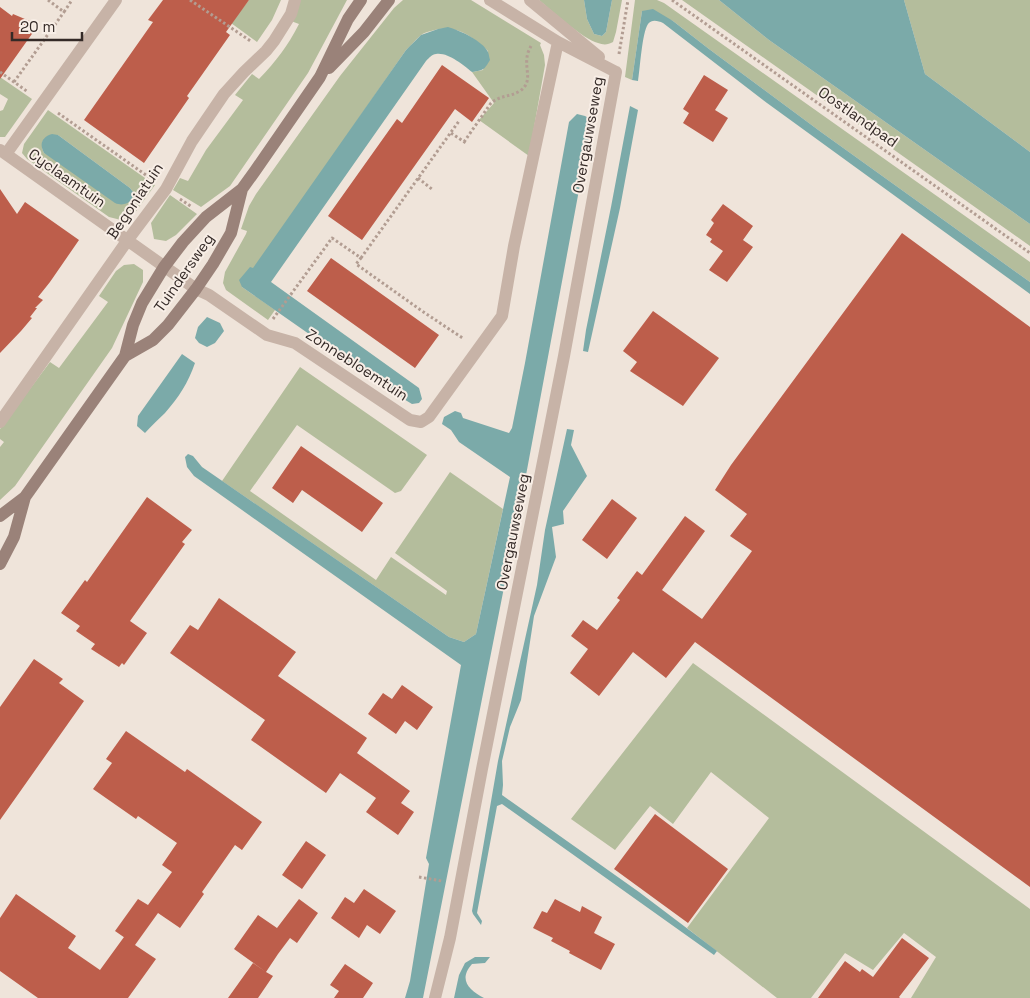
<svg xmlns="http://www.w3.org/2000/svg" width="1030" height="998" font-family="'Space Grotesk',sans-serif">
<rect width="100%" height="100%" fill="#efe4da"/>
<path fill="#b4bd9c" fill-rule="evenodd" d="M249,0H281L272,20L257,42L231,23Z
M297,0H347L308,73L230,186L201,207L173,190L180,178L188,181L206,150L243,100L235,95L252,74L259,79C277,60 287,47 299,24L291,21Z
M403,0H471L541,43L540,45L544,55L545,65L529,156L479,120L494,103L472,72L483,70L488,51C471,35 454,23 431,31C427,32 423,33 420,36C415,40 411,46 406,50L242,287L275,310L268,320L226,290L223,283L225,272L246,234L247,231L241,229L249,206L256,194L340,76L394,8Z
M539,0H584L587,19L594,34L602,36L606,32L612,0H622L616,32L613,42C608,45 603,45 598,43C583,39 552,11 539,0Z
M635,0H657L664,3L1030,262V282L821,132L709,49L673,21L642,11L632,80L625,77Z
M682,0H719L769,40L1030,224V246Z
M904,0H1030V152L925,74Z
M0,77L32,99L5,137H0V111L3,110L8,99L0,94Z
M48,110L155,185L134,214L121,220L109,217L27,159L22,153L24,144ZM58,135L130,188L133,192L44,153L42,148V142Z
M170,195L197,214L176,235L166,241L154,239L151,223Z
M134,264L143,270V282L112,348L15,486L0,500V447L4,442L0,439V429L50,362L59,368L108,302L99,296L116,271L124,265Z
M300,367L427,455L401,491L395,493L297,425L250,491L376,580L391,557L446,595L447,591L395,553L450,472L503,509L476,634L464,642L449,637L222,481Z
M693,663L1030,909V998H911L936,957L904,933L873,970L845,953L811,998H777L687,928L769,818L711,772L673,824L650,806L615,850L571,819Z"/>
<path fill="#7baaa9" d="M584,0H612L606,32L602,36L594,34L587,19Z
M719,0H904L925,74L1030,152V224L769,40Z
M653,9L673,21L709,49L821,132L1030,282V294L767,103L663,23C658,21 652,19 648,24C642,33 640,69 638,81L632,80L642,11Z
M448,27C459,30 483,41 488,52C489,54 489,57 490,60C484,70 484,70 472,72C463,65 448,52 436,54C432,54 429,58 426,61L271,282L419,388L422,399L419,403L412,404L392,392L242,287L239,280L250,267L253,268L406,50L421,35L438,29Z
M630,106L638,110L620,208L588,352L583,351L586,330L611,207Z
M577,114L585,116L592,120L524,486L423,998H405L410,981L429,864L426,858L461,665L194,476L187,467L185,457L188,454L193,456L202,467L449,637L464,642L476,634L510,477L459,442L451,430L442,424L444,417L455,411L461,413L463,418L509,433L512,428L525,363L569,122Z
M52,134L58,135L130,188L133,192L132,200C127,204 122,206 115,203L44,153C39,144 42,137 52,134Z
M207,317L220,323L224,331L215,343L207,347L199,343L195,338L198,327Z
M182,354L195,363C188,383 179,397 165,413C158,420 151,426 145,433L137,426L138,416Z
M567,429L574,430L571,445L587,476L563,511L564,524L552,527L556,557L534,616L521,700L510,727L502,761L503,785L502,795L639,892L717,951L714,955L502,804L497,806L477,913L482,921L481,925L473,914L472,911L498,761L537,585L545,530Z
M475,957H490L485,963L472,964C458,980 469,990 484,998H454L459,975L465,963Z"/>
<path fill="#bd5e4b" d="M163,0H249L226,32L230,35L187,96L189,98L144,163L84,120L153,22L148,20Z
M0,7L12,16L13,14L32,22L28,27L34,31L0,79Z
M442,65L489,98L472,122L455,109L362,240L328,216L397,119L402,123Z
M704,75L728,90L715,110L728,118L713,142L683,123L689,113L683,109Z
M0,189L17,214L25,202L79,240L50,282L38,297L43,300L35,308H37L30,317L32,318L21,331L0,353Z
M723,204L753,226L743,240L753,247L727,282L709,270L723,251L710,242L712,239L706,235L714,223L711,220Z
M902,233L1030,327V887L695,642L666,678L633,652L599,696L570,673L588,649L571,636L583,620L597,630L620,600L617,598L637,571L642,575L685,516L705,531L662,590L702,619L752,551L730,536L747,514L715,490L731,465Z
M331,258L439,335L415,368L307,291Z
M653,311L719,358L683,406L630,371L637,362L623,351Z
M301,446L383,503L362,532L302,490L293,503L272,488Z
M147,497L192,530L182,542L185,544L130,621L147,633L124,665L122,663L119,667L91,649L95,644L76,631L80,626L61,613L85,580L87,582Z
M612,499L637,518L607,559L582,540Z
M219,598L296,652L278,676L367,738L357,753L410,791L401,803L414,812L398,835L366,812L376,798L340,773L326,793L251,740L265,720L170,653L190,625L198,630Z
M34,659L63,679L59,683L84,701L0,820V707Z
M402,685L433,707L417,730L405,721L396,734L368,714L383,693L392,699Z
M126,731L185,772L187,769L262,822L242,850L235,845L202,892L204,894L180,928L158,913L135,945L156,959L128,998H38L0,971V918L16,894L76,936L68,948L100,970L124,937L128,940L115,931L138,899L148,905L172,872L162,865L177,843L138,816L136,819L93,789L112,763L106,759Z
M655,814L728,869L688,923L614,869Z
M306,841L326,855L302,889L282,875Z
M364,889L396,911L380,934L367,925L359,938L331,918L345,897L354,903Z
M299,899L318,913L297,943L290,938L278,954L266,972L273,976L258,998H228L253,963L266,972L234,949L258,915L277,928Z
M555,899L580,912L582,906L602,917L594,933L615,944L601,970L569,953L570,951L551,941L553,938L533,928L542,911L547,913Z
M902,938L929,958L899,997L900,998H818L845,961L860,972L862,969L873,977Z
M345,964L373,983L363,998H334L339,991L330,985Z"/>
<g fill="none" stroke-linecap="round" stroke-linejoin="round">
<path stroke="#b29d92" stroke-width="3" stroke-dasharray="2.5 2.5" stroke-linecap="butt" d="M48,0L64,12L72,0
M190,0L252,42
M672,0L1030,253
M619,54L628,0
M0,72L28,92
M14,82L64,12
M58,113L153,180
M451,133L466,143
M464,142L491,103C501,95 510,97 520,91C533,82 525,70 527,58C527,54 529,50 531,46
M418,178L433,190
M180,199L192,207
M361,258L459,121
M273,319L332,238L361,258L356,264L422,311L464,339
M419,877L442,881"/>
<path stroke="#c7b3a7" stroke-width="12" d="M490,0L558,42L616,72
M530,0L599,57
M0,150L196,289L209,295L267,335L295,343L410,420L421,422L429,417L502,316L514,246L558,42
M6,154L116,0
M0,422L127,241L166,189L192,141L224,94L244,72L266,51L274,41L291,14L295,0
M435,998L450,938L482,769L564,356L616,72"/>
<path stroke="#9a8279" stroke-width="12" d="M329,68L364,32L389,0
M125,356L153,340L168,325L196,289L213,264L231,233L242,189
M0,516L25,497L125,356L133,325L142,303L164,267L183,242L206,217L242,189L255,171L320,77L348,19L361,0
M0,564L14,537L25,497"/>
</g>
<g text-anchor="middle" stroke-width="4" stroke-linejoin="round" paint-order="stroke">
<g font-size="15" fill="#342a27" stroke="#f8eee6">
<text transform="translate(858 117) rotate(35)" y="5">Oostlandpad</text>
<text transform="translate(588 135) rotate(-80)" y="5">Overgauwseweg</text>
<text transform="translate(67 178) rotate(35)" y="5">Cyclaamtuin</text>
<text transform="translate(135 201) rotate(-56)" y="5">Begoniatuin</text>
<text transform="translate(184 273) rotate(-55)" y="5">Tuindersweg</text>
<text transform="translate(357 365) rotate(33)" y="5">Zonnebloemtuin</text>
<text transform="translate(513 532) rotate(-79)" y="5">Overgauwseweg</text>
</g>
</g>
<path d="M12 32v8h70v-8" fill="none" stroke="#342a27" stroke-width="2.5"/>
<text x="20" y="32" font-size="15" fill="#342a27" stroke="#f8eee6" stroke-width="4" paint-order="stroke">20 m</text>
</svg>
